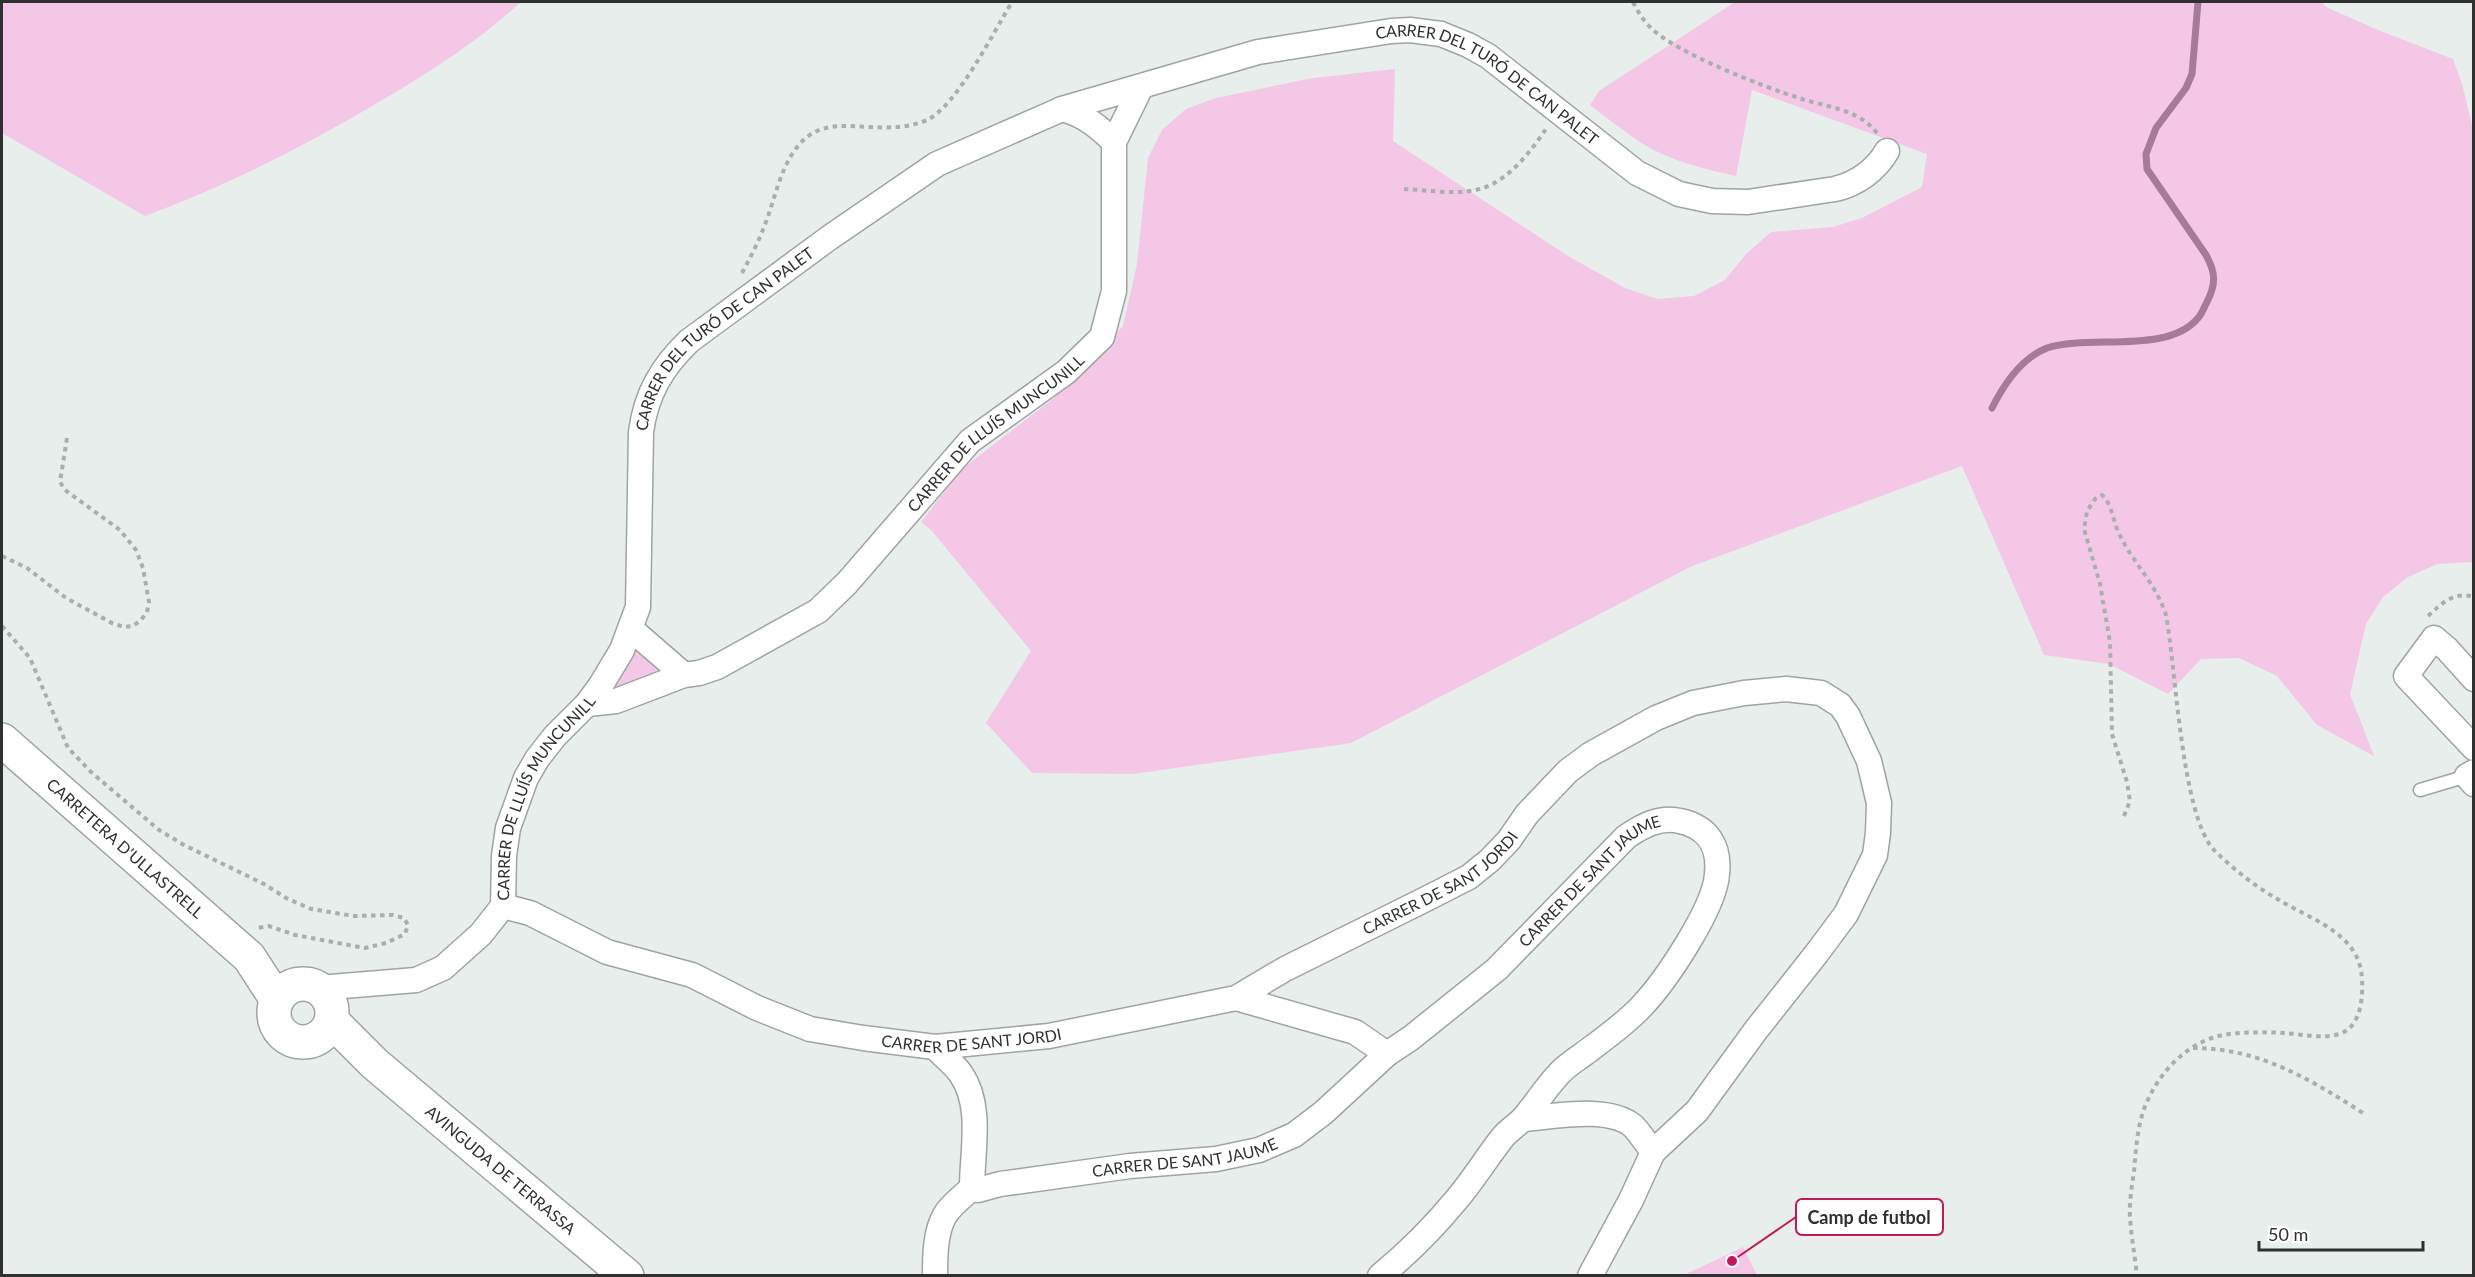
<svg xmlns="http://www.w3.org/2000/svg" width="2475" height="1277" font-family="Lato,sans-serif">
<rect width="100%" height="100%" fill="#e7eeeb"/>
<path fill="#f4c7e6" d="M2,2H521C474,45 422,77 367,109C295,151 223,187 145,216L2,133Z
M1735,2H2321L2328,8L2378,30L2453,59L2462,84L2474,134L2473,562L2437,564L2408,577L2383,597L2366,624L2350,694L2374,756L2317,725L2277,676L2239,658L2201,659L2168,694L2109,664L2044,655L1962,466L1690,567L1351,743L1133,774L1032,773L986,723L1031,651L932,531L921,522L962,469L1054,398L1123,326L1137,264L1148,158L1162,130L1186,109L1216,98L1313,78L1395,69L1393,141L1568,256L1625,288L1657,299L1694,296L1725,280L1746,254L1771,232L1833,227L1862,218L1922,187L1927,154L1752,90L1736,176C1704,169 1671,161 1643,144C1625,132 1607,118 1590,105L1599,91Z
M633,648L643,652L659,669L656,675L615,692L612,688Z
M1743,1247L1757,1275H1684Z"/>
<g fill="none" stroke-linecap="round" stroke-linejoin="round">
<path stroke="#a67a99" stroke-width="7" d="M1992,408C2004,384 2021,358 2047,348C2088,334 2168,355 2198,318C2202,314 2204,307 2207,302C2216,284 2216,273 2206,255L2147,169L2146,154L2156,128L2186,88L2192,74L2198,2"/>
<g stroke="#9ea5a1" stroke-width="15">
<path id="lane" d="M2420,790L2467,776"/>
</g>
<g stroke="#9ea5a1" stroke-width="27">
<g id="street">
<path d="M1062,109C1084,115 1098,126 1114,142"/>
<path d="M631,629L684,675"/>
<path d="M2474,679L2447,649L2434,638L2406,676L2474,748"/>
<path id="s1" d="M587,704L616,701L684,675L699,673L717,667L818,611L847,583L970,441L1066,372L1102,337L1114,291V142L1141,87"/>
<path d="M2474,772L2467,776L2474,784"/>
<path id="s2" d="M503,906L530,913L607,952L692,975L757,1008L810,1029L863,1038L935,1047L1049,1036L1236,998L1285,969L1426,899L1469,877L1490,860L1509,840L1527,814L1568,771L1591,754L1656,718L1693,703L1744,693L1786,689L1821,693L1840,705L1848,716L1869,761L1879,803L1878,833L1875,855L1846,914L1817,953L1756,1030L1697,1111L1653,1152L1631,1200L1590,1276"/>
<path id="s3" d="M319,988L416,980L443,968L481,934L503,906L504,856L508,828L526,778L537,759L555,736L587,704L601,685L622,650L638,607L641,432C646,394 662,367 689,341L829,238L937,164L1062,109L1258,52L1391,31L1410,30L1441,34L1468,45L1488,56L1637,173L1679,194L1712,201L1748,202L1835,189C1857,184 1876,170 1887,151"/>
<path d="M1236,998L1355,1032L1387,1054"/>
<path d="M1523,1119C1553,1117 1608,1105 1633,1126C1640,1133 1647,1144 1653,1152"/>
<path id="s4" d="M972,1188L978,1190L1000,1184L1130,1166L1216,1159L1259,1150L1294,1135L1323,1113L1387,1054L1411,1038L1497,969L1626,837C1642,826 1660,816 1680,821C1708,827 1720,846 1717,874C1715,908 1665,982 1641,1007C1625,1024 1604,1039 1585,1053C1576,1060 1564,1067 1557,1076C1545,1089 1535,1105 1523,1119C1517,1125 1509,1130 1503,1137C1487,1157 1474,1179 1457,1199C1434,1227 1408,1253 1380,1276"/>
<path d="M935,1276C935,1257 935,1232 945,1215C951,1205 963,1196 972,1188C972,1151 983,1106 961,1074C954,1064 943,1056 935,1047"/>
</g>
</g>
<g stroke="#9ea5a1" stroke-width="36">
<g id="secondary">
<path id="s5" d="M2,740L249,957L277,1000"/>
<circle cx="303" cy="1013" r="29"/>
<path id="s6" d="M332,1021L375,1064L627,1276"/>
</g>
</g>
<path stroke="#a9afac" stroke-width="4" stroke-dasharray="4.5 4.5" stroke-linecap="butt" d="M1633,2C1638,12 1643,20 1651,28C1678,54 1762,86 1799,98C1826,107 1859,109 1877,133
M1404,189C1429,190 1459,196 1483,188C1510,179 1531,151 1546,129
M742,273C750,258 758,243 764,227C776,198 781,158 807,137C825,123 847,126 869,127C889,128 909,128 927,120C957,106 994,31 1012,2
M2,556L27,568L66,598L112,623L124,627L133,626L141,620L147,612L149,602L143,568L136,550L120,530L65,490L60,482L67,438
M2428,616C2442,603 2454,591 2474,597
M2,626L30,658L68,748L91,772L159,830L184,845L264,884L286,898L311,909L354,916L393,915L404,918L408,925L405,934L386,943L365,948L295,935L269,926L257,928
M2124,816L2130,801L2127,782L2112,734L2110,642L2100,584L2084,529L2087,511L2095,499L2102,495C2112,505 2112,516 2117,529C2130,560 2156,583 2166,615C2176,667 2181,814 2214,850C2233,869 2256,887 2279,900C2312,920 2361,934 2362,980C2363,997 2361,1025 2342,1033C2325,1040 2302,1034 2284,1033C2266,1032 2247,1032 2229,1034C2189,1039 2158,1072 2144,1109C2137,1129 2136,1150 2134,1171C2132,1186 2129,1202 2130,1217C2131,1236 2135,1256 2137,1276
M2193,1048C2259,1048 2310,1079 2363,1113"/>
<use href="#lane" stroke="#fff" stroke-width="12"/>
<use href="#street" stroke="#fff" stroke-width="24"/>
<use href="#secondary" stroke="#fff" stroke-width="33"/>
</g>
<g text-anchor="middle" stroke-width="6" stroke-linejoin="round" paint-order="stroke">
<g font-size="16" fill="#2e3130" stroke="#fff">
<text dy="6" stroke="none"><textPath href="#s3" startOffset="1724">CARRER DEL TURÓ DE CAN PALET</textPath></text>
<text dy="6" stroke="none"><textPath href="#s3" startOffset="856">CARRER DEL TURÓ DE CAN PALET</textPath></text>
<text dy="6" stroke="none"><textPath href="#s1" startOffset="504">CARRER DE LLUÍS MUNCUNILL</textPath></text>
<text dy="6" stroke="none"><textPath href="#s3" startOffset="334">CARRER DE LLUÍS MUNCUNILL</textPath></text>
<text dy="6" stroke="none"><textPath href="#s5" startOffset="164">CARRETERA D'ULLASTRELL</textPath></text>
<text dy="6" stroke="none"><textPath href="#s2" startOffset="999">CARRER DE SANT JORDI</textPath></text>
<text dy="6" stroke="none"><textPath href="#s4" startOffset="720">CARRER DE SANT JAUME</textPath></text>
<text dy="6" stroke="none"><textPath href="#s2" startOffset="495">CARRER DE SANT JORDI</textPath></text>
<text dy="6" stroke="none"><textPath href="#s4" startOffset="216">CARRER DE SANT JAUME</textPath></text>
<text dy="6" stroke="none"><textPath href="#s6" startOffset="225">AVINGUDA DE TERRASSA</textPath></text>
</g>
</g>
<path fill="none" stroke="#c2185b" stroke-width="2" d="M1732 1261L1796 1217"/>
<circle fill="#c2185b" stroke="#fff" stroke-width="2" cx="1732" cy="1261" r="6"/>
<rect fill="#fff" stroke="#c2185b" stroke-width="2" x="1796" y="1199" width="147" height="36" rx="6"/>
<g font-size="18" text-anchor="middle" font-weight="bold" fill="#2e3130">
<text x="1869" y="1224">Camp de futbol</text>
</g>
<rect width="2475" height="1277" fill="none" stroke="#2e3130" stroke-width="6"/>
<path d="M2259 1241v9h164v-9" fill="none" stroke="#2e3130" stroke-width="3"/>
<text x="2268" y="1241" font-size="18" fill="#2e3130" stroke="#ffffff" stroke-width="4.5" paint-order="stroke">50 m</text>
</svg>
